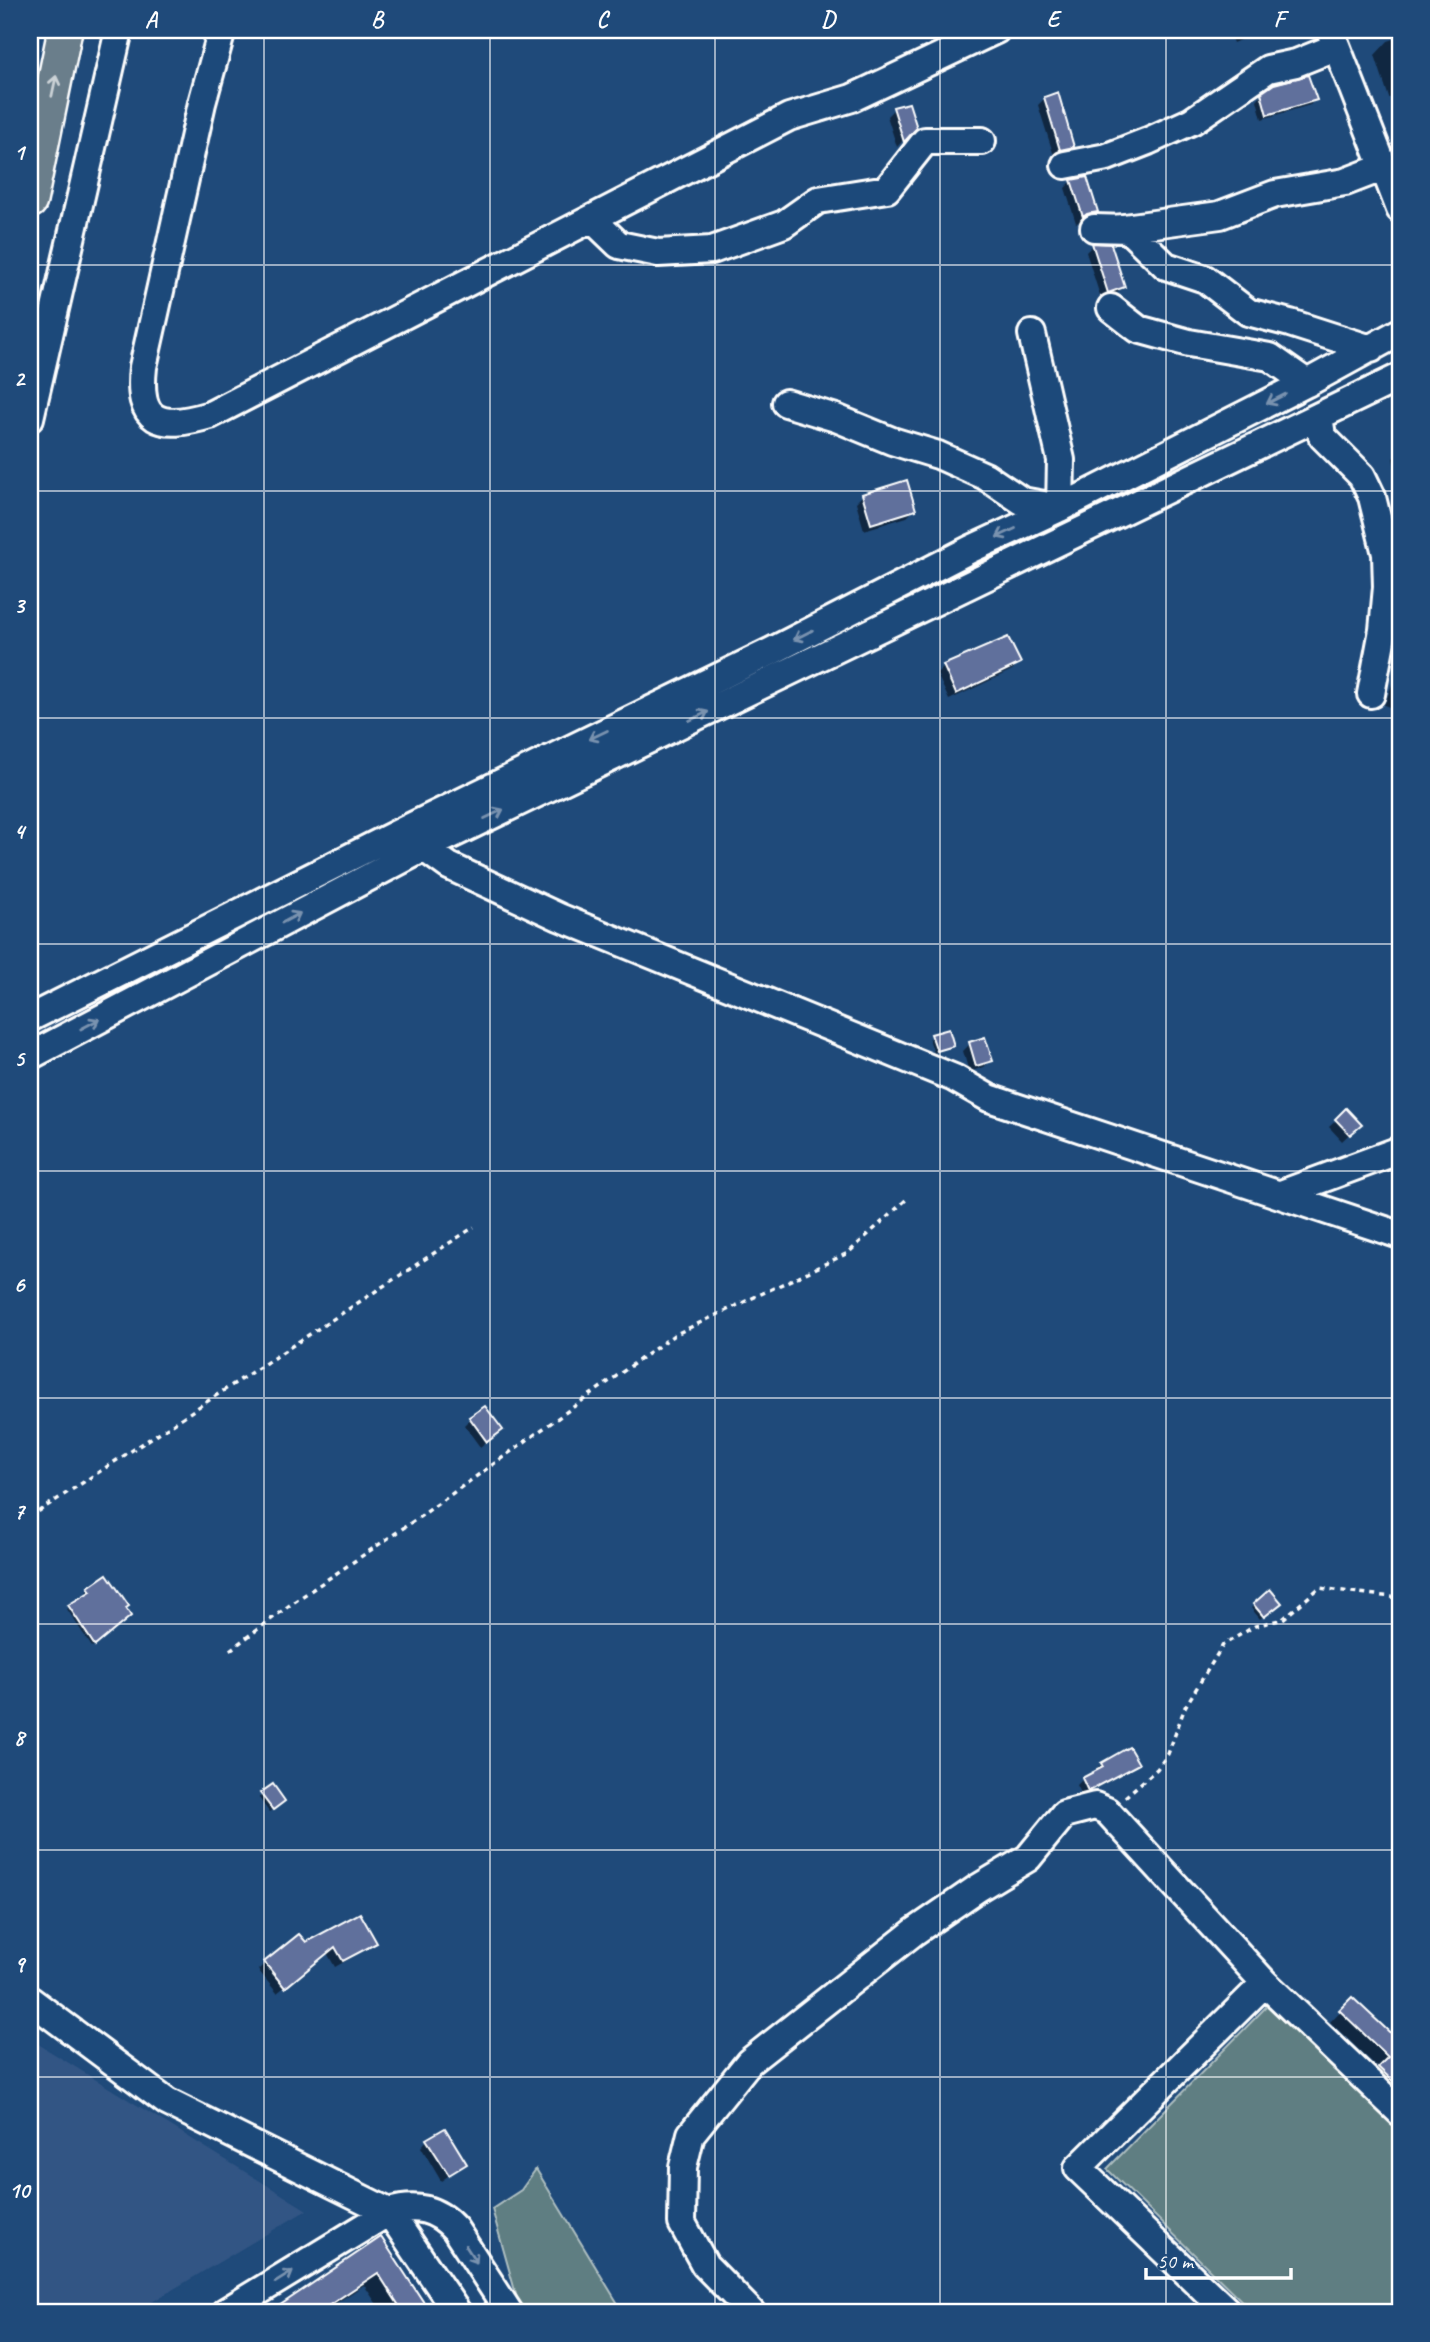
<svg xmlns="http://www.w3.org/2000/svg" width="1430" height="2342" font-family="Caveat,sans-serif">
<rect width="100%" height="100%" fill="#1f4a7a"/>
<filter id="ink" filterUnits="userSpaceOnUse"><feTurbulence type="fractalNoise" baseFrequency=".0143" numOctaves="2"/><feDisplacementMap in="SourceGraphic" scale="14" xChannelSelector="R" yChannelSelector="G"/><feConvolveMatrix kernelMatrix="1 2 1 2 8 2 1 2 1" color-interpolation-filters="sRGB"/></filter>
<g filter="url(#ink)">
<path fill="#325584" d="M30,2039L307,2210L135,2312H30Z"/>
<path fill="#5e7e82" stroke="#aebec0" stroke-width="2" d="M1270,2003L1400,2131V2312H1253L1107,2169Z
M536,2169L623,2312H526L517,2298L492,2209L521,2190Z"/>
<path fill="#0007" d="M1228,30H1262L1233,43Z
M1400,37V110L1396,96L1389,98L1375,55L1388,41Z
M1262,94L1315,100L1310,105L1262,119L1257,100Z
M1045,98L1072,147L1066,154L1054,156L1038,105Z
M894,109L915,127L897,147L887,116Z
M1072,181L1096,212L1089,219L1076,223L1065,188Z
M1093,245L1123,287L1116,294L1101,299L1086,252Z
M1400,452V480H1397L1393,458Z
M863,495L914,510L907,517L864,530L856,502Z
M1008,639L1019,663L1012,670L949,700L937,674L944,667Z
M1400,665V706L1397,710L1384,705Z
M932,1036L952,1045L934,1053L929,1039Z
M970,1044L991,1060L984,1067L969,1072L963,1051Z
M1346,1111L1359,1125L1342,1141L1329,1127Z
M471,1418L501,1430L480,1447L464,1425Z
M89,1588L124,1608L126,1619L92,1647L67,1609L88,1594L86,1591Z
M1270,1592L1279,1603L1260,1619L1251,1608Z
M1102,1764L1135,1765L1130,1770L1082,1795L1077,1785L1083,1779L1097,1772L1096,1770Z
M262,1795L280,1804L269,1812L259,1798Z
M374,1942L367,1949L335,1967L327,1953L277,1993L258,1970L265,1963L306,1944Z
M1352,1999L1400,2045V2109L1369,2079L1378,2068L1330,2022Z
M427,2140L465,2164L441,2181L421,2147Z
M381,2239L428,2312H382L364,2285L323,2312H273Z"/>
<path fill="#606f9c" stroke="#fff" stroke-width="2" d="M1308,75L1317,100L1267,115L1261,93L1274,84Z
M1058,92L1074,147L1060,150L1044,97Z
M909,103L917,128L904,142L893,107Z
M1087,177L1098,212L1087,214L1083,217L1071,180Z
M1092,243L1111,244L1125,287L1108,293Z
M907,480L916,510L871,524L862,494Z
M1008,637L1021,663L956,694L943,665Z
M949,1029L954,1046L937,1051L931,1034Z
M985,1037L993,1061L976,1066L969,1042Z
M1346,1108L1362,1125L1350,1135L1335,1119Z
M485,1406L503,1430L487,1442L469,1417Z
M107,1574L129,1606L126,1608L131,1616L95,1646L68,1605L91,1591L88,1587Z
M1270,1589L1282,1603L1264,1617L1253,1604Z
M1129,1747L1139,1764L1088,1791L1082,1778L1103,1767L1101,1763Z
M273,1784L285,1801L273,1810L260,1793Z
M360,1913L377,1943L343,1961L335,1947L285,1988L264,1962L299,1934L306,1942Z
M1352,1997L1400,2042V2088L1378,2067L1388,2057L1339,2010Z
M445,2128L467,2164L449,2175L426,2139Z
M381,2237L430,2312H403L378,2273L319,2312H270Z"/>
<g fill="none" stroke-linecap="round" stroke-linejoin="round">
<g stroke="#fff" stroke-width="32">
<path id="minor" d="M222,30L202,103L143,367C137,423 159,430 210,415L789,117L852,98L996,30
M1330,30L1400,209
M1065,165L1107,157L1148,141L1192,121L1268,69L1296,63L1336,47
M593,220L619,245L658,253L712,250L784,224L818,200L887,189L925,141H982
M1094,228L1128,229L1166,266L1205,279L1248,312L1290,323L1371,349
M1117,229L1220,215L1275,194L1345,182L1384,167
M1111,308L1138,329L1189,343L1270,357L1307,383
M786,403L836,418L892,441L938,455L985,476L1022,501L1060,508L1061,460L1032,334
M1319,416L1322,436L1362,476L1372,497L1386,554L1387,587L1383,630L1371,694
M30,418L119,30
M424,848L449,866L559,917L954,1078L989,1098L1400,1235
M30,1018L410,827L772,651L971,549L1060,508L1307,383L1400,332
M30,1056L424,848L1400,377
M1281,1194L1400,1150
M30,2000L167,2102L389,2212L457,2312
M225,2312L389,2212C416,2204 436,2208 455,2229L509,2312
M751,2312L705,2265L682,2223L683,2167L691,2134L749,2062L914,1932L978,1888L1028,1858L1064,1814L1095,1806L1107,1811L1265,1983L1400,2112
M1228,2312L1078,2168L1265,1983"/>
</g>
<g stroke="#fff" stroke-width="38">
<path id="major" d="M30,201L65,30"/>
</g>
<path stroke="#fff" stroke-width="3.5" stroke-dasharray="5 5" stroke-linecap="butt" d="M30,1517L474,1227
M230,1650L294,1602L418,1518L674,1335L848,1253L908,1198
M1125,1797L1157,1769L1168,1754L1185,1707L1223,1645L1255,1626L1283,1619L1319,1588L1400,1598"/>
<use href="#minor" stroke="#1f4a7a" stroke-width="26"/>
<use href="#major" stroke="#6b7e8b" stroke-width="33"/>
</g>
<defs><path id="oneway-shaft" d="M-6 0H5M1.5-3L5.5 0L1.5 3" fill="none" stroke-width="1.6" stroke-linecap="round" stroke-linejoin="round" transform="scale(1.75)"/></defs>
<use stroke="#cbd2d6" href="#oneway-shaft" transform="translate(54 86) rotate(-78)"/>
<g stroke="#7992af">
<use href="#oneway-shaft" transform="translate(1276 399) rotate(153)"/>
<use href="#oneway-shaft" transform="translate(1006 533) rotate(155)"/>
<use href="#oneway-shaft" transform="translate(803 635) rotate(153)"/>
<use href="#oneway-shaft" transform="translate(699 716) rotate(-26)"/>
<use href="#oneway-shaft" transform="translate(598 735) rotate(154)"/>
<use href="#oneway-shaft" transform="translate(494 814) rotate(-26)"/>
<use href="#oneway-shaft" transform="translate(291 918) rotate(-28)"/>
<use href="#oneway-shaft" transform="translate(90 1024) rotate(-28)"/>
<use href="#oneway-shaft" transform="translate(471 2254) rotate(57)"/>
<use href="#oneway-shaft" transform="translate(284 2277) rotate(-32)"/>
</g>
</g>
<path fill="none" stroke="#fff" stroke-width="2" stroke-opacity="0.55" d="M264,30V2312M490,30V2312M715,30V2312M940,30V2312M1166,30V2312M30,265H1400M30,491H1400M30,718H1400M30,944H1400M30,1171H1400M30,1398H1400M30,1624H1400M30,1850H1400M30,2077H1400"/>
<rect width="1430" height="2342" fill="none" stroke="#1f4a7a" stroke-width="77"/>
<path d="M1146 2268v10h145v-10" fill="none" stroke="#ffffff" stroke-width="3.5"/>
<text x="1157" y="2268" font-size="21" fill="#ffffff" stroke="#1f4a7a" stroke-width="5" paint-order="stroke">50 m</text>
<rect x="38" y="38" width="1354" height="2266" fill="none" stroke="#fff" stroke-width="2.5"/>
<g font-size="23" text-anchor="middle" font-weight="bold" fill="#fff">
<text x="151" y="27">A</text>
<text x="377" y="27">B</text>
<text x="602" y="27">C</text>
<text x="828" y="27">D</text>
<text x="1053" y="27">E</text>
<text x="1279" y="27">F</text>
<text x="19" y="160">1</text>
<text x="19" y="386">2</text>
<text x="19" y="613">3</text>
<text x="19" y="839">4</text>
<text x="19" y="1066">5</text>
<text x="19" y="1292">6</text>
<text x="19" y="1519">7</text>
<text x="19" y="1745">8</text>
<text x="19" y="1972">9</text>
<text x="19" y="2198">10</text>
</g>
</svg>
